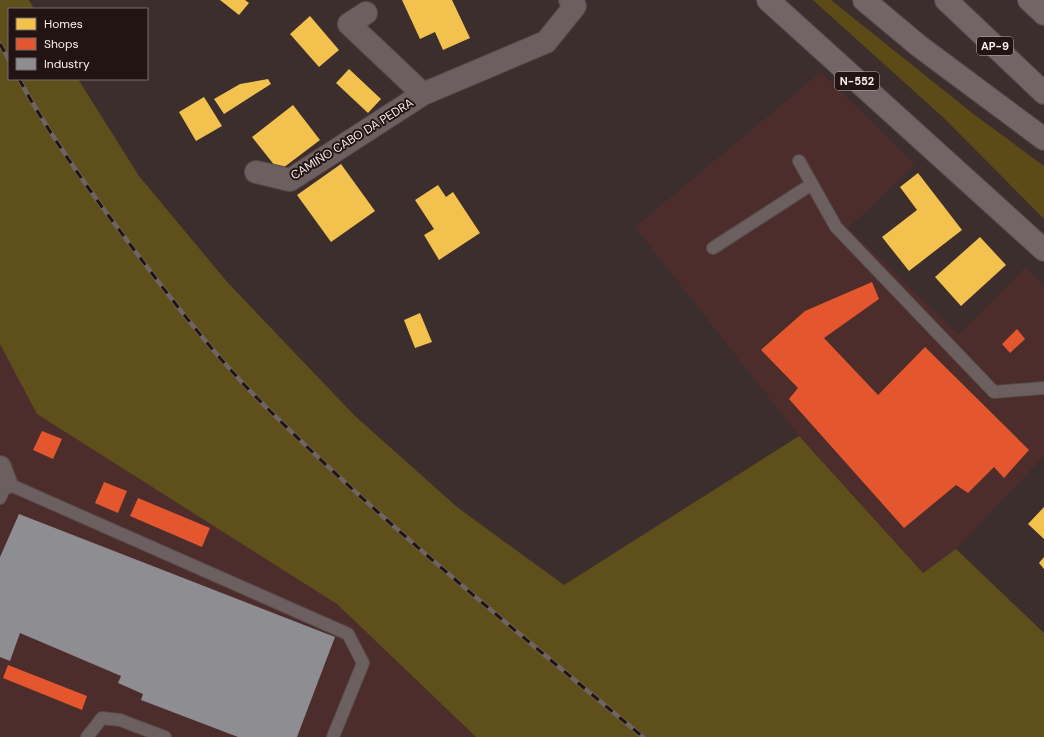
<svg xmlns="http://www.w3.org/2000/svg" width="1044" height="737" font-family="'DM Sans',sans-serif">
<rect width="100%" height="100%" fill="#3c2e2c"/>
<path fill="#4c2d2b" d="M821,72L915,165L848,228L959,335L1025,267L1044,287V456L956,549L923,573L799,436L635,227Z
M0,343L337,603L476,737H0Z"/>
<path fill="#5c4b16" d="M813,0H831L972,113L1044,166V219L946,120Z"/>
<path fill="#5f4f1b" d="M0,0H29L34,9H9V79H78L139,176L228,283L355,416L457,507L564,585L799,436L923,573L956,549L1044,633V737H476L337,604L37,414L0,344Z"/>
<path fill="#f2c14e" d="M220,0H245L249,3L239,15Z
M402,0H452L470,38L443,50L435,32L420,39Z
M310,16L339,50L319,67L290,34Z
M349,69L381,99L368,113L336,83Z
M268,79L271,84L224,114L214,99L240,84Z
M204,97L222,126L196,141L179,112Z
M293,105L320,140L279,171L252,137Z
M341,164L375,211L331,242L297,195Z
M918,173L962,230L909,271L882,237L917,210L900,187Z
M438,185L446,197L453,192L480,233L439,260L424,235L434,229L415,200Z
M980,237L1006,265L961,306L935,277Z
M420,313L432,342L415,348L404,320Z
M1044,507V539L1028,524Z
M1044,557V569L1039,563Z"/>
<path fill="#e4572e" d="M872,282L879,299L824,338L878,395L925,347L1029,450L1004,478L994,467L968,493L956,485L904,528L789,399L798,388L761,350L805,311Z
M1017,329L1025,339L1010,353L1002,344Z
M42,431L62,439L53,459L33,450Z
M104,482L127,491L118,513L95,503Z
M138,498L210,528L202,547L130,516Z
M8,665L87,696L82,710L3,678Z"/>
<path fill="#8d8d92" d="M19,514L335,637L297,737H238L141,700L143,694L118,683L121,676L20,633L10,661L0,657V557Z"/>
<g fill="none" stroke-linecap="round" stroke-linejoin="round">
<g stroke="#574a49" stroke-width="14">
<path id="lane" d="M799,161L836,227L994,392L1044,388
M713,248L812,184
M0,498L6,483L348,634L363,663L333,737
M87,737L102,718L120,720L165,737"/>
</g>
<g stroke="#574a49" stroke-width="24">
<path id="street" d="M366,13L349,24L423,94
M256,172L290,180L423,94L546,42L575,6L570,0
M0,467L6,483"/>
</g>
<g stroke="#574a49" stroke-width="24">
<path id="highway" d="M768,0L1044,250
M864,0L919,46L1044,139
M946,0L1044,93
M1029,0L1044,14"/>
</g>
<use href="#lane" stroke="#6b5f5f" stroke-width="12"/>
<use href="#street" stroke="#6b5f5f" stroke-width="22"/>
<use href="#highway" stroke="#736567" stroke-width="22"/>
<g stroke="#6f6463" stroke-width="4.5">
<path id="rail" d="M0,44L9,60
M19,79C49,134 86,186 123,235C168,295 213,355 267,408C385,525 515,630 643,737"/>
</g>
<use href="#rail" stroke="#211413" stroke-width="3" stroke-dasharray="9" stroke-linecap="butt"/>
</g>
<g text-anchor="middle" stroke-width="4" stroke-linejoin="round" paint-order="stroke">
<g fill="#211413" stroke="#bcadac" stroke-width="1">
<rect x="977" y="37" width="36" height="18" rx="3"/>
<rect x="835" y="72" width="44" height="18" rx="3"/>
</g>
<g font-size="11" font-weight="bold" fill="#feefee">
<text x="995" y="50">AP-9</text>
<text x="857" y="85">N-552</text>
</g>
<g font-size="12" fill="#feefee" stroke="#211413">
<text transform="translate(352 139) rotate(-32)" y="4">CAMIÑO CABO DA PEDRA</text>
</g>
</g>
<rect x="8" y="8" width="140" height="72" fill="#211413" stroke="#796c6b"/>
<rect x="16" y="18" width="20" height="12" fill="#f2c14e" stroke="#796c6b"/>
<text x="44" y="28" font-size="12" fill="#feefee">Homes</text>
<rect x="16" y="38" width="20" height="12" fill="#e4572e" stroke="#796c6b"/>
<text x="44" y="48" font-size="12" fill="#feefee">Shops</text>
<rect x="16" y="58" width="20" height="12" fill="#8d8d92" stroke="#796c6b"/>
<text x="44" y="68" font-size="12" fill="#feefee">Industry</text>
</svg>
